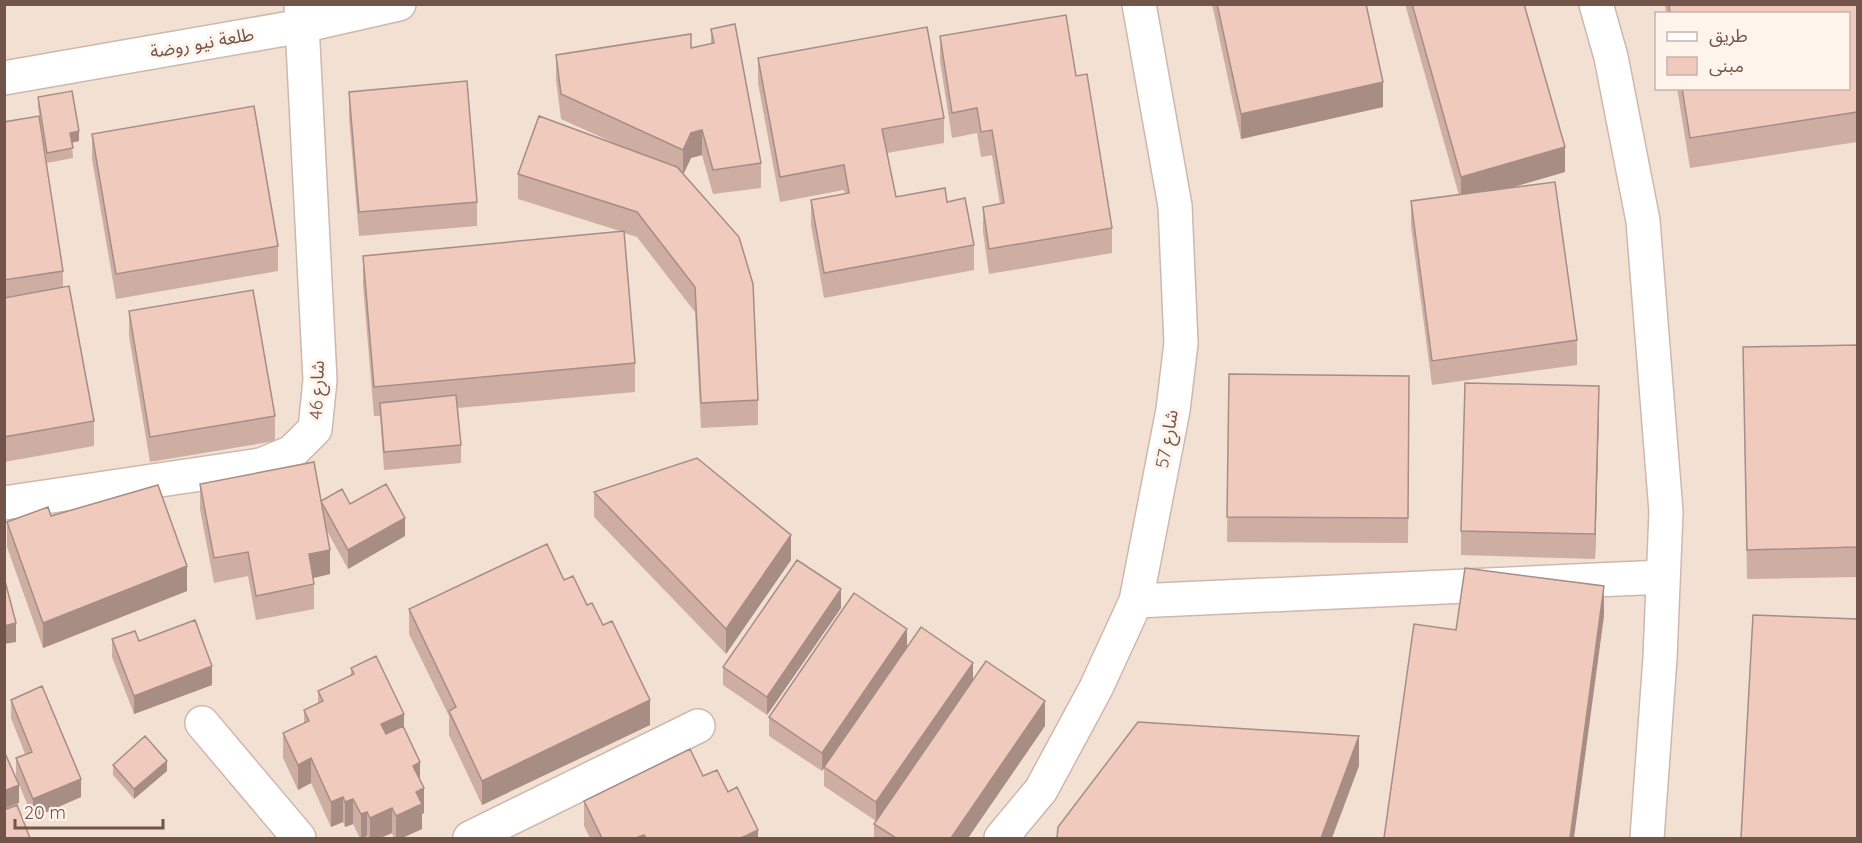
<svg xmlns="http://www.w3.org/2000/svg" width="1862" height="843" font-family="Quicksand,'Noto Sans Arabic',sans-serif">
<rect width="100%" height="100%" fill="#fbefe5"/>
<path fill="#f2e0d3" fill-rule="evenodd" d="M5,5H1857V838H5ZM1656,14H1848V88H1656Z"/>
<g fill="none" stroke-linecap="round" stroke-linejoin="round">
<g stroke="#ceb8ae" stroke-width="36">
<path id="minor" d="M1596,4L1611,57L1643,221L1666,512L1660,658L1647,838
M4,78L302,26L399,4
M4,503L261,465L292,452L315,429L320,380L301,4
M1136,601L1663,577
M202,723L299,838
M470,838L698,726
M1001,838L1041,790L1096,688L1136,601L1173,410L1181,343L1175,206L1139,4"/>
</g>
<use href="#minor" stroke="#fff" stroke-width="33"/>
</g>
<path fill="#ceaea3" d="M1212,4H1366L1383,107L1241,139Z
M1405,4H1524L1565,172L1510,188L1577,340V365L1432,385L1411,226V201L1459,195Z
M1665,4H1857V142L1690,168L1677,88H1848V14H1666Z
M711,29L761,163V188L713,194L702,155L691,158L683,174L758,400V425L701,428L695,312L637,237L624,233L635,363V392L458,408L461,445V463L384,470L380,416H374L363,285V256L620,231L518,199V174L623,147L561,119L556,80V55L691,48L711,44Z
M940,36L1076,76L1112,228V253L989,274L983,232V207L1000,204L992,155L981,157L977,133L952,138L940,61Z
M758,58L944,118V143L887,153L896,197L947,202L974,245V270L824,298L811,225V200L845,194L844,190L780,202L758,83Z
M349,92L477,202V226L359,236L349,117Z
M38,97L79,141L72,143L73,158L47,163L38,107Z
M4,122L63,271V287L94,421V446L4,462Z
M92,134L278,246V271L116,299L92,159Z
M129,311L275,416V441L150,462L129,336Z
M1857,345V577L1747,579L1743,347Z
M1229,374L1409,376L1408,543L1227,542Z
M1599,411L1595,559L1461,555V531Z
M200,484L350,504L405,536L348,569L327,531L330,574L313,578L314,584V609L256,620L248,576L214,583L200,509Z
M594,492L791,560L726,654L594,517Z
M7,522L187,591L43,648L7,547Z
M564,580L587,605L650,725L482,805L449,735V716L409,634V609Z
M841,608L767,715L723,685V667Z
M112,639L139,641L212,685L134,714L112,657Z
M907,647L973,681L1045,726L968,838H874V824L876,821L824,786V768L822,771L769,736V717Z
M351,668L404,727L420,780L424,813L422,814V829L402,838H394L392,833L380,838H368L367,836L360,838L353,824L345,827L343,822L331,827L311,783L298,790L283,758V733L304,723V710L318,704V691L351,675Z
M11,700L81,797L33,818L16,777V758L25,754L11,718Z
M113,765L167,771L134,799L113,775Z
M703,776L728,792L758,838H590L584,826V801Z"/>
<path fill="#a78d84" d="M1383,82V107L1241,139V114Z
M702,130V155L691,158L683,175V150L691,133Z
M79,131V141L70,143V133Z
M1565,147V172L1461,202V177Z
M1599,386V411L1595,559V534Z
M405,518V536L348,569V550Z
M791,535V560L726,654V629Z
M330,550V574L309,579V554Z
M187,566V591L43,648V623Z
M1604,586V616L1574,838H1570Z
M841,589V608L767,715V697Z
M16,623V642L4,644V626Z
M907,629V648L822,771V753Z
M973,663V681L876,821V802Z
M212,666V685L134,714V696Z
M650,700V725L482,805V781Z
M1045,701V726L968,838H951Z
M404,714V738L381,749V724Z
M1359,736V766L1332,838H1321Z
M311,758V783L298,790V765Z
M167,761V771L134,799V789Z
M420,762V787L413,766Z
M81,779V797L33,818V799Z
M19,785V803L4,809V791Z
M424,788V813L422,814V829L402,838H396V816L416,792Z
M343,797V822L331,827V802Z
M353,799V824L345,827V802Z
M392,808V833L380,838H370V818Z
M367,812V836L361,838V814Z
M758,830V838H741Z
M644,835V838H636Z"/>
<path fill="#efcabd" stroke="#a78d84" stroke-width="1.5" d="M1217,4H1366L1383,82L1241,114Z
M1412,4H1524L1565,147L1461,177Z
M1669,4H1857V112L1690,138L1682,88H1848V14H1670Z
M1066,15L1076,76L1087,74L1112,228L989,249L983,207L1004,203L992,130L981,132L977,108L952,113L940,36Z
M735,24L761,163L713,170L702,130L691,133L683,150L561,94L556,55L691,34V48L714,43L711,29Z
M927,27L944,118L882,129L896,197L945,188L947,202L965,198L974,245L824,273L811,200L849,193L844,165L780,177L758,58Z
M467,81L477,202L359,212L349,92Z
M72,91L79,131L70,133L73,148L47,153L38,97Z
M254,106L278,246L116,274L92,134Z
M39,116L63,271L4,280V122Z
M539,116L677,167L739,237L753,284L758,400L701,403L695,287L637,212L518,174Z
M1555,182L1577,340L1432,361L1411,201Z
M624,231L635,363L374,387L363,256Z
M69,286L94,421L4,437V298Z
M253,290L275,416L150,437L129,311Z
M1857,345V547L1747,550L1743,347Z
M1229,374L1409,376L1408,518L1227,517Z
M1465,383L1599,386L1595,534L1461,531Z
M456,395L461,445L384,452L380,403Z
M697,458L791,535L726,629L594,492Z
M314,462L330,550L309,554L314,584L256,596L248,552L214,558L200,484Z
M386,484L405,518L348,550L322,503L321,501L342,489L350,504Z
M158,485L187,566L43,623L7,522L48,507L51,516Z
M547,544L564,580L573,576L587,605L592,603L603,625L612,621L650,700L482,781L449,711L456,707L409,609Z
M797,560L841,589L767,697L723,667Z
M1465,568L1604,586L1570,838H1384L1414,624L1456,630Z
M4,577L16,623L4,626Z
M854,593L907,629L822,753L769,717Z
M1753,615L1857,619V838H1741Z
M195,620L212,666L134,696L112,639L135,631L139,641Z
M921,627L973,663L876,802L824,767Z
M376,656L404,714L381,724L386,734L403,726L420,762L413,766L424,788L416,792L422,804L396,816L392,808L370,818L367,812L361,814L353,799L345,802L343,797L331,802L311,758L298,765L283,733L309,721L304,710L323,701L318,691L354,674L351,668Z
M986,661L1045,701L951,838H896L874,824Z
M42,686L81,779L33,799L16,758L32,752L11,700Z
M1138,722L1359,736L1321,838H1057L1058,827Z
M145,736L167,761L134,789L113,765Z
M690,749L703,776L717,770L728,792L737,787L758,830L741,838H646L644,835L636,838H602L584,801Z
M4,751L19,785L4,791Z
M17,805L30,838H4V810Z"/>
<g text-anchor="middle" stroke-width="6" stroke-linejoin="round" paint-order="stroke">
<g font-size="18" fill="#73544b" stroke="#fef4eb">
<text transform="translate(202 43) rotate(-10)" y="6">طلعة نيو روضة</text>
<text transform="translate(317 390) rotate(-88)" y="6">شارع 46</text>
<text transform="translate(1167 439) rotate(-80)" y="6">شارع 57</text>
</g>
</g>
<rect width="1862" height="843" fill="none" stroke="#73544b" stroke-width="12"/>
<rect x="1655" y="12" width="195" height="78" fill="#fef4eb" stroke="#c6b4ab" stroke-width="1.5"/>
<rect x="1667" y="32" width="30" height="9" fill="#ffffff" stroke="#c6b4ab" stroke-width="1.5"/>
<text x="1709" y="42" font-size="18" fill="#73544b">طريق</text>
<rect x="1667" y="57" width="30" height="18" fill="#efcabd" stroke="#c6b4ab" stroke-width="1.5"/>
<text x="1709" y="72" font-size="18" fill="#73544b">مبنى</text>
<path d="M15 819v9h148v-9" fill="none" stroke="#73544b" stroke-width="3"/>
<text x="24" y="819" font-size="18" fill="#73544b" stroke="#fef4eb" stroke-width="4.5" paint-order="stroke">20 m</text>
</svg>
